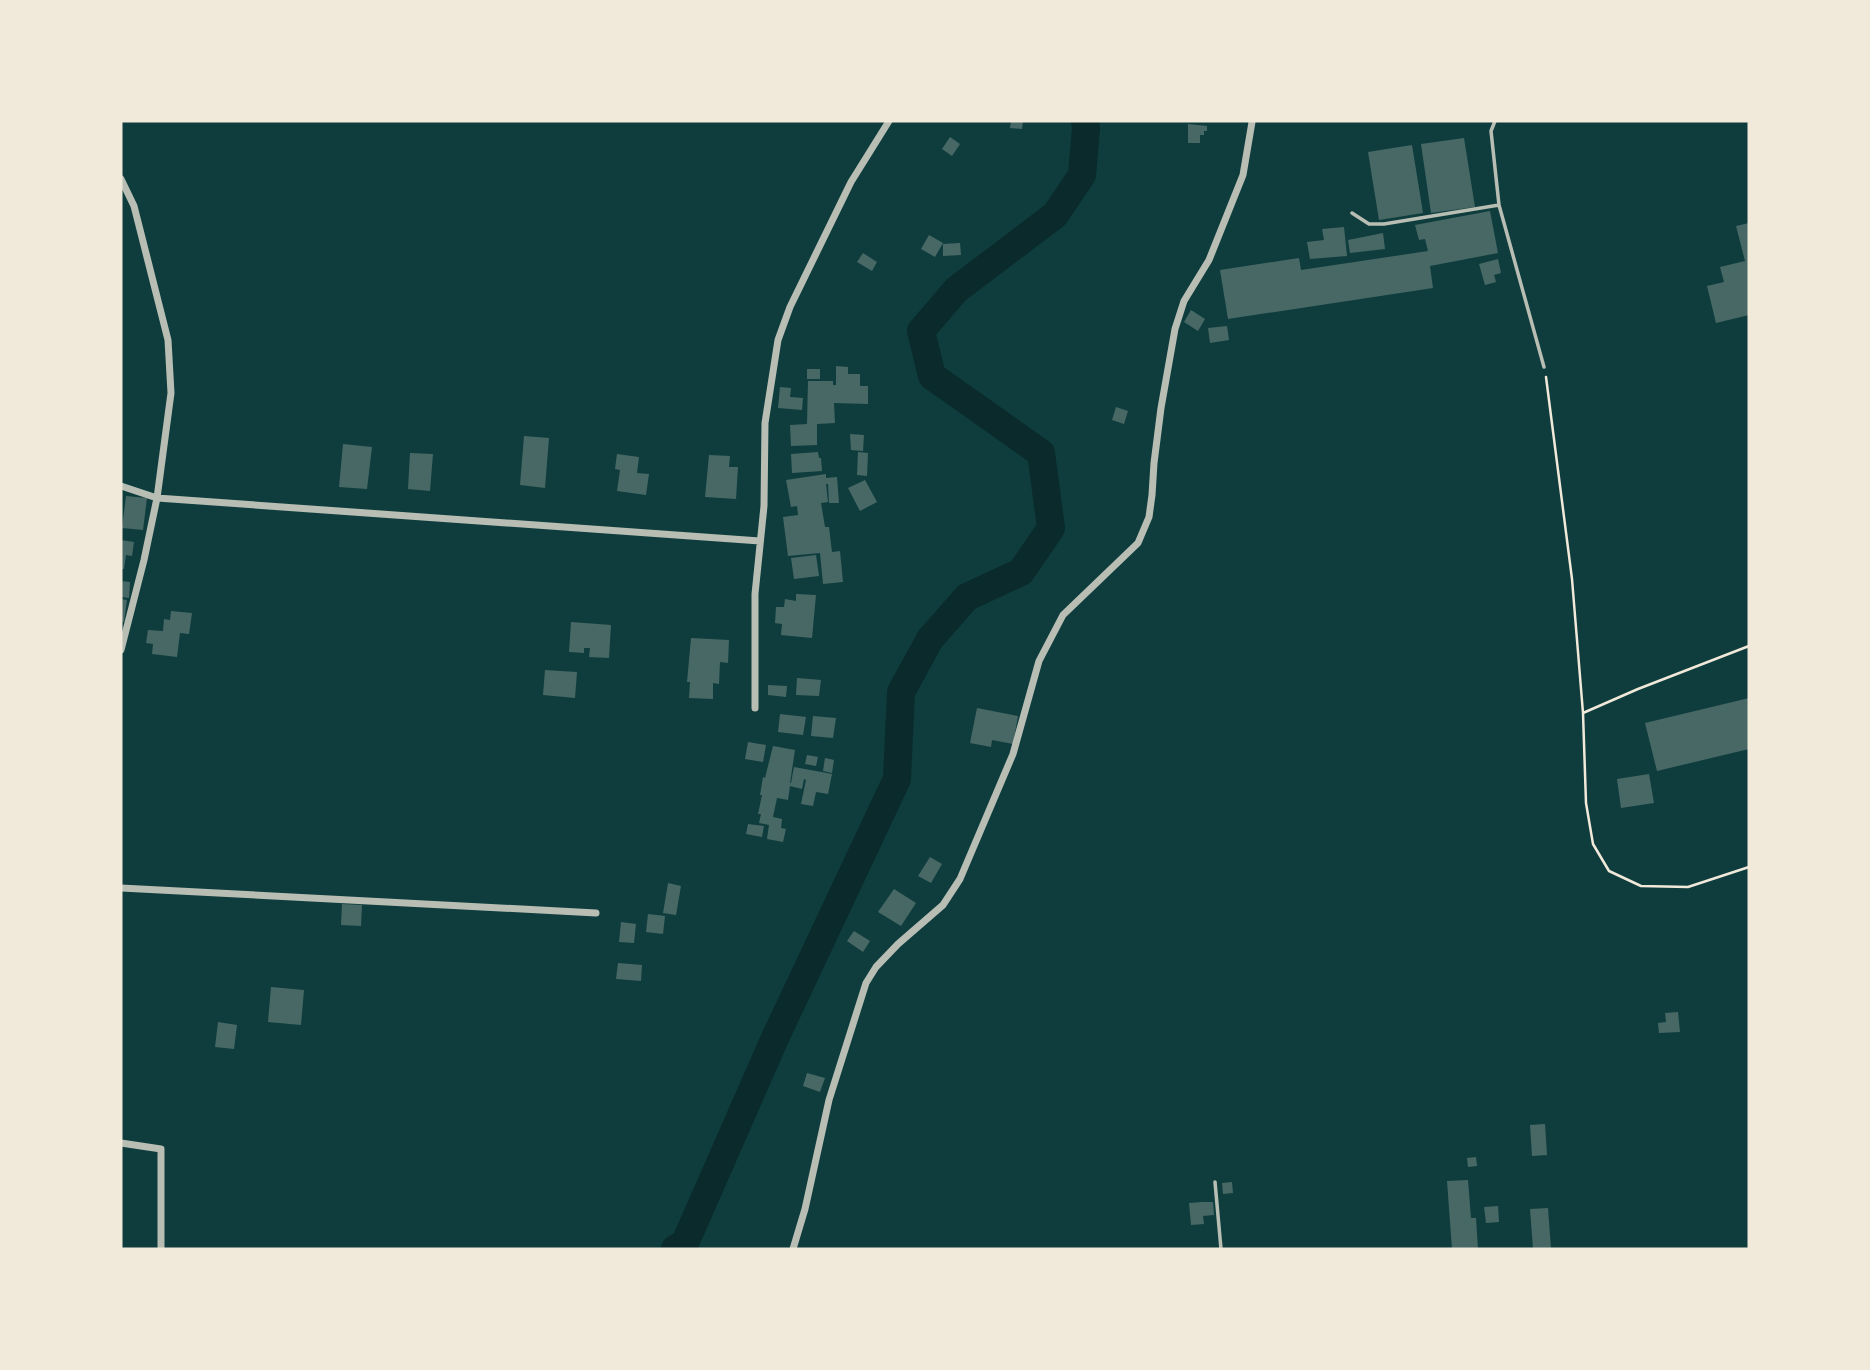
<svg xmlns="http://www.w3.org/2000/svg" width="1870" height="1370" font-family="'Playfair Display',serif">
<rect width="100%" height="100%" fill="#0f3d3e"/>
<g fill="none" stroke-linecap="round" stroke-linejoin="round">
<path stroke="#0a2a2b" stroke-width="28" d="M675,1249L685,1243L775,1038L897,779L901,692L930,639L967,597L1021,572L1051,528L1041,453L932,376L921,331L956,290L1055,215L1082,175L1086,128L1085,121"/>
</g>
<path fill="#486865" d="M1011,121H1023L1022,129L1010,128Z
M1188,124L1207,126V131H1204V135H1200V143H1188Z
M950,137L960,144L952,156L942,149Z
M1464,138L1475,207L1431,213L1421,144Z
M1412,145L1423,213L1379,220L1368,152Z
M1490,211L1498,253L1430,266L1433,288L1228,319L1220,270L1299,258L1301,270L1428,251L1425,239L1419,240L1415,225Z
M1749,223V315L1716,323L1707,286L1724,282L1720,267L1745,261L1736,226Z
M1344,227L1347,256L1310,259L1307,242L1324,240L1322,229Z
M1383,233L1385,249L1350,253L1348,240Z
M929,235L943,243L935,257L921,249Z
M960,243L961,255L943,256V244Z
M863,253L877,262L872,271L857,262Z
M1498,259L1501,273L1494,275L1496,282L1485,285L1479,264Z
M1191,310L1205,319L1198,331L1184,322Z
M1227,326L1229,340L1210,343L1208,328Z
M836,366L848,367V374H860V386H868V404L834,403L835,423L817,424V445L791,446L790,425L807,424L808,381H833V385H836Z
M807,369H820V379H807Z
M780,387L791,388L790,397L803,398L802,410L778,408Z
M1116,407L1128,411L1124,424L1112,420Z
M850,434L864,435L863,451L851,450Z
M524,436L549,438L545,488L520,485Z
M343,444L372,447L367,489L339,487Z
M818,452L819,458H821L822,471L792,473L791,454Z
M858,452L868,453L867,476L857,475Z
M410,453L433,454L430,491L408,489Z
M617,454L639,457L637,473L649,474L646,495L617,491L620,470L615,469Z
M709,455L730,456L729,467H738L736,499L705,497Z
M826,474V478L837,477L839,503H829L828,484H826L828,502L821,503L825,527H829L832,552L840,551L843,582L823,584L820,553L788,556L783,517L798,515L797,506L791,507L786,480Z
M865,480L877,502L860,511L848,488Z
M126,496L147,498L143,530L122,528Z
M121,540L134,542L132,556L126,555L124,569H121Z
M816,555L819,576L794,579L791,558Z
M121,581L130,582L129,598L121,597Z
M796,594L816,595L812,638L781,635L782,624L775,623L776,607H784L785,599L796,601Z
M121,599L127,600L124,622L121,621Z
M171,611L192,613L189,634L180,633L177,657L152,654L153,644L146,643L148,630L163,631L164,619L170,620Z
M571,622L611,625L609,658L589,657L590,648H584V653L569,652Z
M691,638L729,640L728,663L720,662L719,684L713,683V699L689,698L690,682H687Z
M545,670L577,672L575,698L543,695Z
M797,678L821,680L819,696L796,695Z
M768,685L787,686L786,697L768,695Z
M1749,698V749L1657,771L1645,723Z
M977,708L1018,716L1013,744L992,740L991,747L970,743Z
M780,714L806,717L803,735L778,732Z
M813,716L836,718L833,738L811,736Z
M748,742L766,745L763,762L745,759Z
M773,746L795,750L790,783H791L794,767L832,774L828,794L816,792L813,806L801,804L806,780L804,779L802,789L790,786L788,800L777,798L773,817L782,819L781,828L786,829L783,842L767,839L769,825L759,823L761,814H758L762,795H760L763,777L765,778Z
M807,755L818,757L816,766L805,764Z
M825,758L834,760L832,773L823,771Z
M1649,774L1654,803L1621,808L1617,779Z
M748,824L764,826L762,837L746,834Z
M930,857L942,864L931,883L918,876Z
M668,883L681,886L676,915L663,913Z
M894,889L916,903L901,926L878,912Z
M342,904L362,905L361,926L341,925Z
M648,914L665,916L663,934L646,932Z
M621,922L636,924L634,943L619,942Z
M854,931L870,941L863,952L847,941Z
M618,963L642,965L641,981L616,979Z
M271,987L304,990L301,1025L268,1022Z
M1678,1012L1680,1032L1659,1033L1658,1023L1666,1022L1665,1013Z
M218,1022L237,1025L234,1049L215,1047Z
M807,1073L825,1078L820,1092L803,1086Z
M1545,1124L1547,1155L1532,1156L1530,1125Z
M1476,1157L1477,1166L1468,1167L1467,1158Z
M1468,1180L1471,1218H1476L1478,1249H1452L1447,1181Z
M1232,1182L1233,1193L1223,1194L1222,1183Z
M1202,1202H1213L1214,1215L1203,1216L1204,1224L1191,1225L1189,1203Z
M1498,1206L1499,1222L1486,1223L1484,1207Z
M1548,1208L1551,1249H1533L1530,1209Z"/>
<g fill="none" stroke-linecap="round" stroke-linejoin="round">
<path stroke="#f1e9da" stroke-width="2.5" d="M1546,377L1572,579L1583,713L1638,689L1749,646
M1583,713L1586,803L1593,844L1609,871L1641,886L1688,887L1749,867"/>
<path stroke="#b8beb3" stroke-width="3.5" d="M1495,121L1491,131L1499,205L1544,367
M1352,213L1369,224H1384L1499,205
M1215,1182L1221,1249"/>
<path stroke="#b8beb3" stroke-width="7" d="M121,179L134,206L168,340L171,393L157,498L144,560L121,650
M121,486L157,498L760,541
M755,708V594L764,506L765,423L778,340L790,307L851,182L889,121
M121,888L596,913
M121,1143L161,1149V1249
M793,1249L805,1209L829,1100L866,983L876,967L898,944L943,905L960,879L1013,754L1039,661L1063,615L1138,543L1149,517L1152,495L1154,463L1161,408L1175,329L1184,301L1209,260L1243,175L1252,122"/>
</g>
<rect width="1870" height="1370" fill="none" stroke="#f1e9da" stroke-width="245"/>
</svg>
